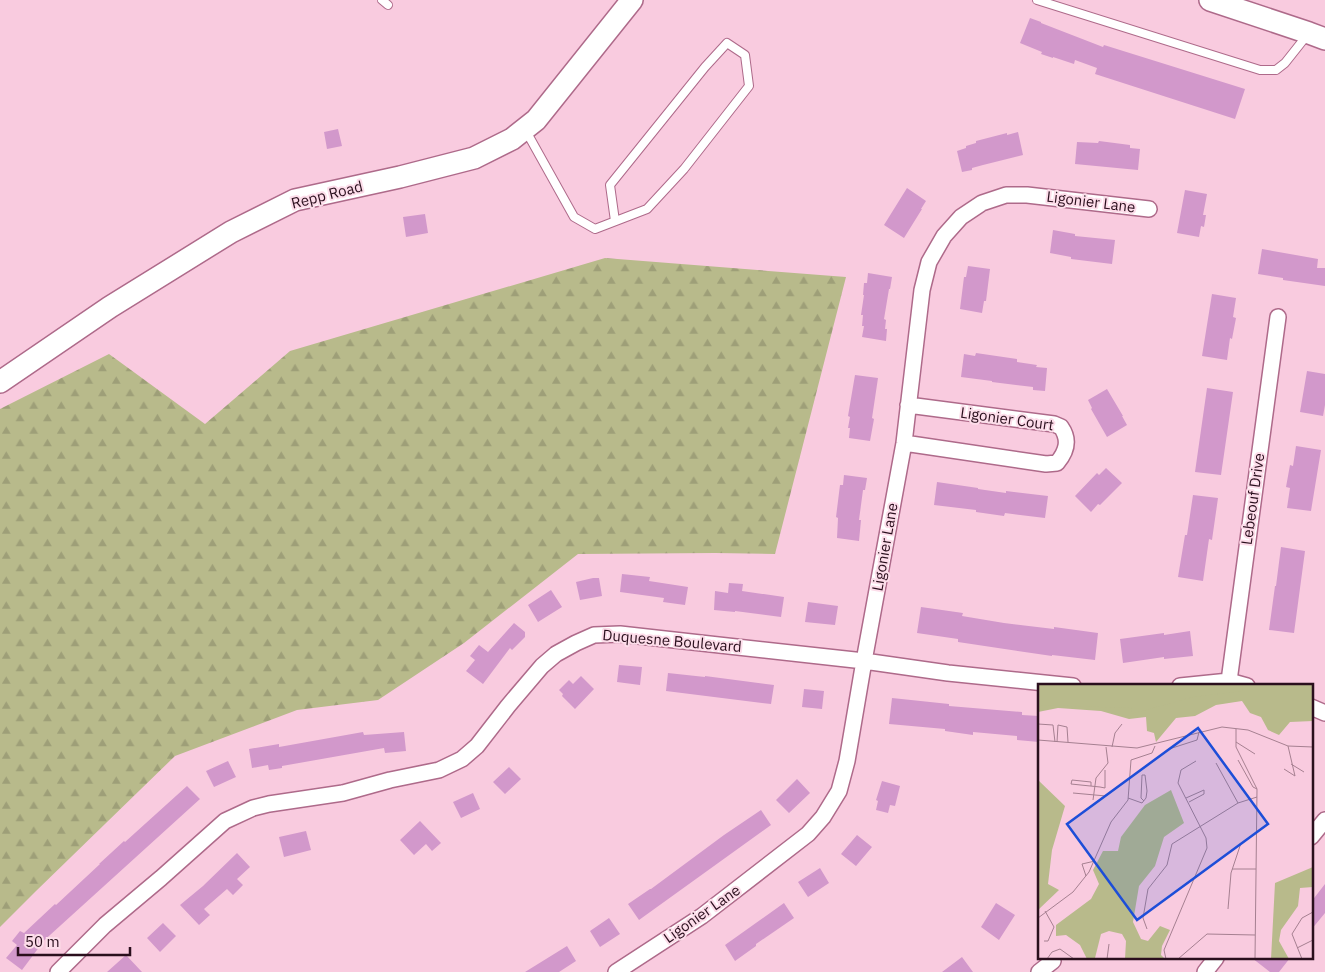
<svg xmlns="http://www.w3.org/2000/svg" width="1325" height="972" font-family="'IBM Plex Sans',sans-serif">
<defs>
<pattern id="forest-firs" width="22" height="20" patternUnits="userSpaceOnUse" patternTransform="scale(1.25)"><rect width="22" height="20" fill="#b8ba8b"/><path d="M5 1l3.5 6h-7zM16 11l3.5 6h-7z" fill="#9e9f78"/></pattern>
</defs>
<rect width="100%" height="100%" fill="#f9cbdf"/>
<path fill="url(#forest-firs)" d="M605,258L846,277L775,554L715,553L578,554L464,643L378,700L297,710L175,756L35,892L0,927V409L109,354L205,424L290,351Z"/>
<path fill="#d298cb" d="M1030,18L1041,22V23L1103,47L1104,45L1245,89L1235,119L1095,74L1097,68L1075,60L1074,64L1053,57V58L1041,54L1042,52L1020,43Z
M338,129L342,146L327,149L324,132Z
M1018,132L1023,155L983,165L972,168V170L962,172L957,151L966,148V146L976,143V141L1007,133V135Z
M1099,141L1130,145V148L1140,149L1138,170L1075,164L1077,142L1098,143Z
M907,188L926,201L921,209H922L904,238L884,225Z
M1185,190L1207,194L1203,215H1206L1204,227L1201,226L1199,237L1177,233Z
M425,214L428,233L406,237L403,217Z
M1053,230L1075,234V236L1115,240L1112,264L1071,259V257L1050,253Z
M1262,249L1318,259L1317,268H1325V286L1283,280V278L1258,274Z
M968,266L990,269L986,301H984L982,313L960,309L964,277H966Z
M868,273L892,277L890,289H889L884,319L886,320L885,329H887L886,341L862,337L864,326H862L863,315H861L864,295H863L864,283H867Z
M1212,294L1236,298L1233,317L1236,318L1232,339L1230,338L1227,360L1202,356Z
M976,353L1017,359V362L1037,365L1036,367L1047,368L1045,391L1033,390V387L992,382V381L961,377L964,354L975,356Z
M1307,371L1325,374V405L1323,416L1300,412Z
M855,375L878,378L872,418L874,419L870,441L849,438L850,428H848L850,417L848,416Z
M1207,388L1233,392L1221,475L1195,472Z
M1107,389L1123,416H1122L1127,425L1107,437L1091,409L1092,408L1088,400Z
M1296,446L1321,450L1311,511L1287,508L1290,488L1286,487L1290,465L1293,466Z
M1106,468L1122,483L1100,505L1098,504L1091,512L1075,496L1097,473L1099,475Z
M844,475L867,478L865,490H863L859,520H861L859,541L837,538L838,518L836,517L840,485H843Z
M937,482L978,488V489L1006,493V491L1048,496L1045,518L1005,513L1004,516L976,512V510L934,505Z
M1193,495L1218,498L1212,540L1209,539L1203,581L1178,577L1185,535H1187Z
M1281,547L1305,551L1294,633L1269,630L1275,586H1276Z
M622,574L650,577L649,581L688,587L685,605L663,602L664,598L620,592Z
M593,578H599L602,596L580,600L576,582Z
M729,583L743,584L742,591L784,597L781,617L735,611V612L714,610L715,591L728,593Z
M551,590L562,607L538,622L528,605Z
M808,602L838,606L835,625L805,622Z
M921,607L963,613L962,616L1004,623L1054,629V627L1098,633L1095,660L1052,655V656L958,642V639L917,633Z
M514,623L525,632V637L512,650L510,648L483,684L466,671L475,660L470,656L479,645L488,652Z
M1190,631L1193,656L1164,659V657L1123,663L1120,639L1164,633V635Z
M619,665L642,667L640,685L617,682Z
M668,673L705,677V676L774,685L771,704L666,691Z
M581,676L594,689L575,709L562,696L563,694L559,690L569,680L573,684Z
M804,689L824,691L822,709L802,707Z
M892,698L949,704V706L1022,712V715L1039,716V742L1017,740V736L973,732V735L945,731V729L889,724Z
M363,732L364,735L404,732L406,751L385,753L384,748L282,766V768L269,770L268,765L252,768L249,749L279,744V747Z
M228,761L236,777L214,787L206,771Z
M509,767L521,779L505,794L493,782Z
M797,779L810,793L789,813L776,800Z
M882,781L900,786L895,806L890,805L888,813L876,810L878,801L876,800Z
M187,786L200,799L39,945L40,946L22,970L6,958L17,945L12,941L20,931L24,933L55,904L56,905L100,864H99L124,841L125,842Z
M473,793L480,809L461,818L453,802Z
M761,810L771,825L639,920L628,904L650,889H651L724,835Z
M420,821L441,843L432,851L426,844L414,855L400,840Z
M306,831L311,850L284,857L279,837Z
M857,835L872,847L856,866L841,854Z
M237,853L250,867L237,879L243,885L233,895L227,889L204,909L210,915L199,925L180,905L203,886Z
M820,868L829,883L808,897L798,882Z
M1325,884V913L1311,930V902Z
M784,903L794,918L756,944V946L735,961L725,945Z
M996,903L1015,915L999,940L981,927Z
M609,918L620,934L600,947L590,931Z
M163,923L176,936L160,952L147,938Z
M567,946L576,961L559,972H525Z
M126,955L142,972H107Z
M962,957L973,972H942Z
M1252,958H1290L1279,972H1270Z"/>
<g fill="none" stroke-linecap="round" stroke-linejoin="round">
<g stroke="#ae6a8a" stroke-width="10">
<path id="lane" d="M382,0L388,5
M1037,0L1260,70H1276L1285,63L1308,34
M526,131L574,217L595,229L647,209L684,169L749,86L745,55L727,43L705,67L610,185L615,221"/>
</g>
<g stroke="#ae6a8a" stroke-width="18">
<path id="street" d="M904,443L1046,464L1057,463C1067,451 1070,440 1061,427L1054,424L908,405
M1229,681L1278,317
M1180,686L1229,681L1247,686
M1311,707L1325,713
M1311,837L1325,820
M58,972L105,925L161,878L225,821L253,808L269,804L343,793L390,780L439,770L462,759L477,746L508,706L542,666L556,654L576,643L594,635L620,634L864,661L948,673L1073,686
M616,972L702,916L808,834L823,817L839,791L847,761L864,661L904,443L922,290L929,262L944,236L961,217L982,203L1006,195H1027L1149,209
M1039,972L1053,961
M1205,972L1216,958"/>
</g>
<g stroke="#ae6a8a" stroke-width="24">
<path id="secondary" d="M1210,0L1309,33L1325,39
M0,382L110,307L231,232L295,200L400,177L474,158L512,139L536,120L632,0"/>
</g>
<use href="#lane" stroke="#fff" stroke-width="8"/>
<use href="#street" stroke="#fff" stroke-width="15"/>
<use href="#secondary" stroke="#fff" stroke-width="21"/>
</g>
<g text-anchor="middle" stroke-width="4" stroke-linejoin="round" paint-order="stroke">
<g font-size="15" fill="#2a0f1d" stroke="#fdddea">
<text transform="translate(327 195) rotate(-14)" y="5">Repp Road</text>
<text transform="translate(1091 202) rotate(7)" y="5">Ligonier Lane</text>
<text transform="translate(1007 419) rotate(8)" y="5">Ligonier Court</text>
<text transform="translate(1253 499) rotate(-82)" y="5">Lebeouf Drive</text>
<text transform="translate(885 547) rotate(-80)" y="5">Ligonier Lane</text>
<text transform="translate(672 641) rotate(5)" y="5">Duquesne Boulevard</text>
<text transform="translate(702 914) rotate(-35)" y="5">Ligonier Lane</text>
</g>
</g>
<g transform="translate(1038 684)">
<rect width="275" height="275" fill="#f9cbdf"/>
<path d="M0,0H275V37L252,38L241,51L230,46L223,33L212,29L204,17L178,21L157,32L138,34L118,58L116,49L109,47L108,33L91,35L63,27L20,24L0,28ZM0,96L27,122L14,166L10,200L21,206L0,226ZM133,106L146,139L126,153L117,182L101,202L95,238L103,255L110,257L122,242L132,246L124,262L123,271L127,275H87L88,257L84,250L71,247L63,250L57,274L49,275L42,261L28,251L18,252V241L53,215L61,200L55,186L65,167H80L83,153L107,121ZM275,183V203L262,204L260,222L243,246L241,257L251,275H233L237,199Z" fill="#b8ba8b"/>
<path d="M0,0H205L204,7L155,13L93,30L94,24L0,21Z" fill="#b8ba8b"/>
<path fill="none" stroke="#a68091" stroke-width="1" d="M0,40L15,41L17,58M198,45V63L219,105L217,275M0,56L99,64L184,43L210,46L250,62L275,63M19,58L20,41L29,43L30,58M198,58L217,70M74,63L77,49L84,40M131,65L159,56L161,48M200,76L215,103L219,105M178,79L200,119M253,80L266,88M246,85L257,92L250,62M53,102V98L34,96L33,100L62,103L67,104V86M35,109L68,112M90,114L104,119L108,114L109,107L107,91H104L103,114L106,117M148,114L166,106V110L151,118M55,116L58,94L70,79L68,63M194,185H218M48,192L44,180L57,177M190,225L193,189L203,159M0,234L35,208L51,188L73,138L90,116L93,76L114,69L117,62M109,245L105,234L110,205L129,181L134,160L200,119L219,113M6,257H10L16,243L7,227M259,264L275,256M9,275L14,268L22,265L36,275M69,275L71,260M128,275L126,266L169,164L168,154L140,99L143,86L158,77M140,275L169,250L217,251M264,275L254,250L264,234L275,228"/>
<path fill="#1d4ed8" fill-opacity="0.15" stroke="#1d4ed8" stroke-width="2.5" d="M160,44L230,140L99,236L29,140Z"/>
<rect width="275" height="275" fill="none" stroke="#2a0f1d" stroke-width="2.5"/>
</g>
<path d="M18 947v8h112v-8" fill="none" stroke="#2a0f1d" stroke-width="2.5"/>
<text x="25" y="947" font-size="15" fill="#2a0f1d" stroke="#fdddea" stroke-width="4" paint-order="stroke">50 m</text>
</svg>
